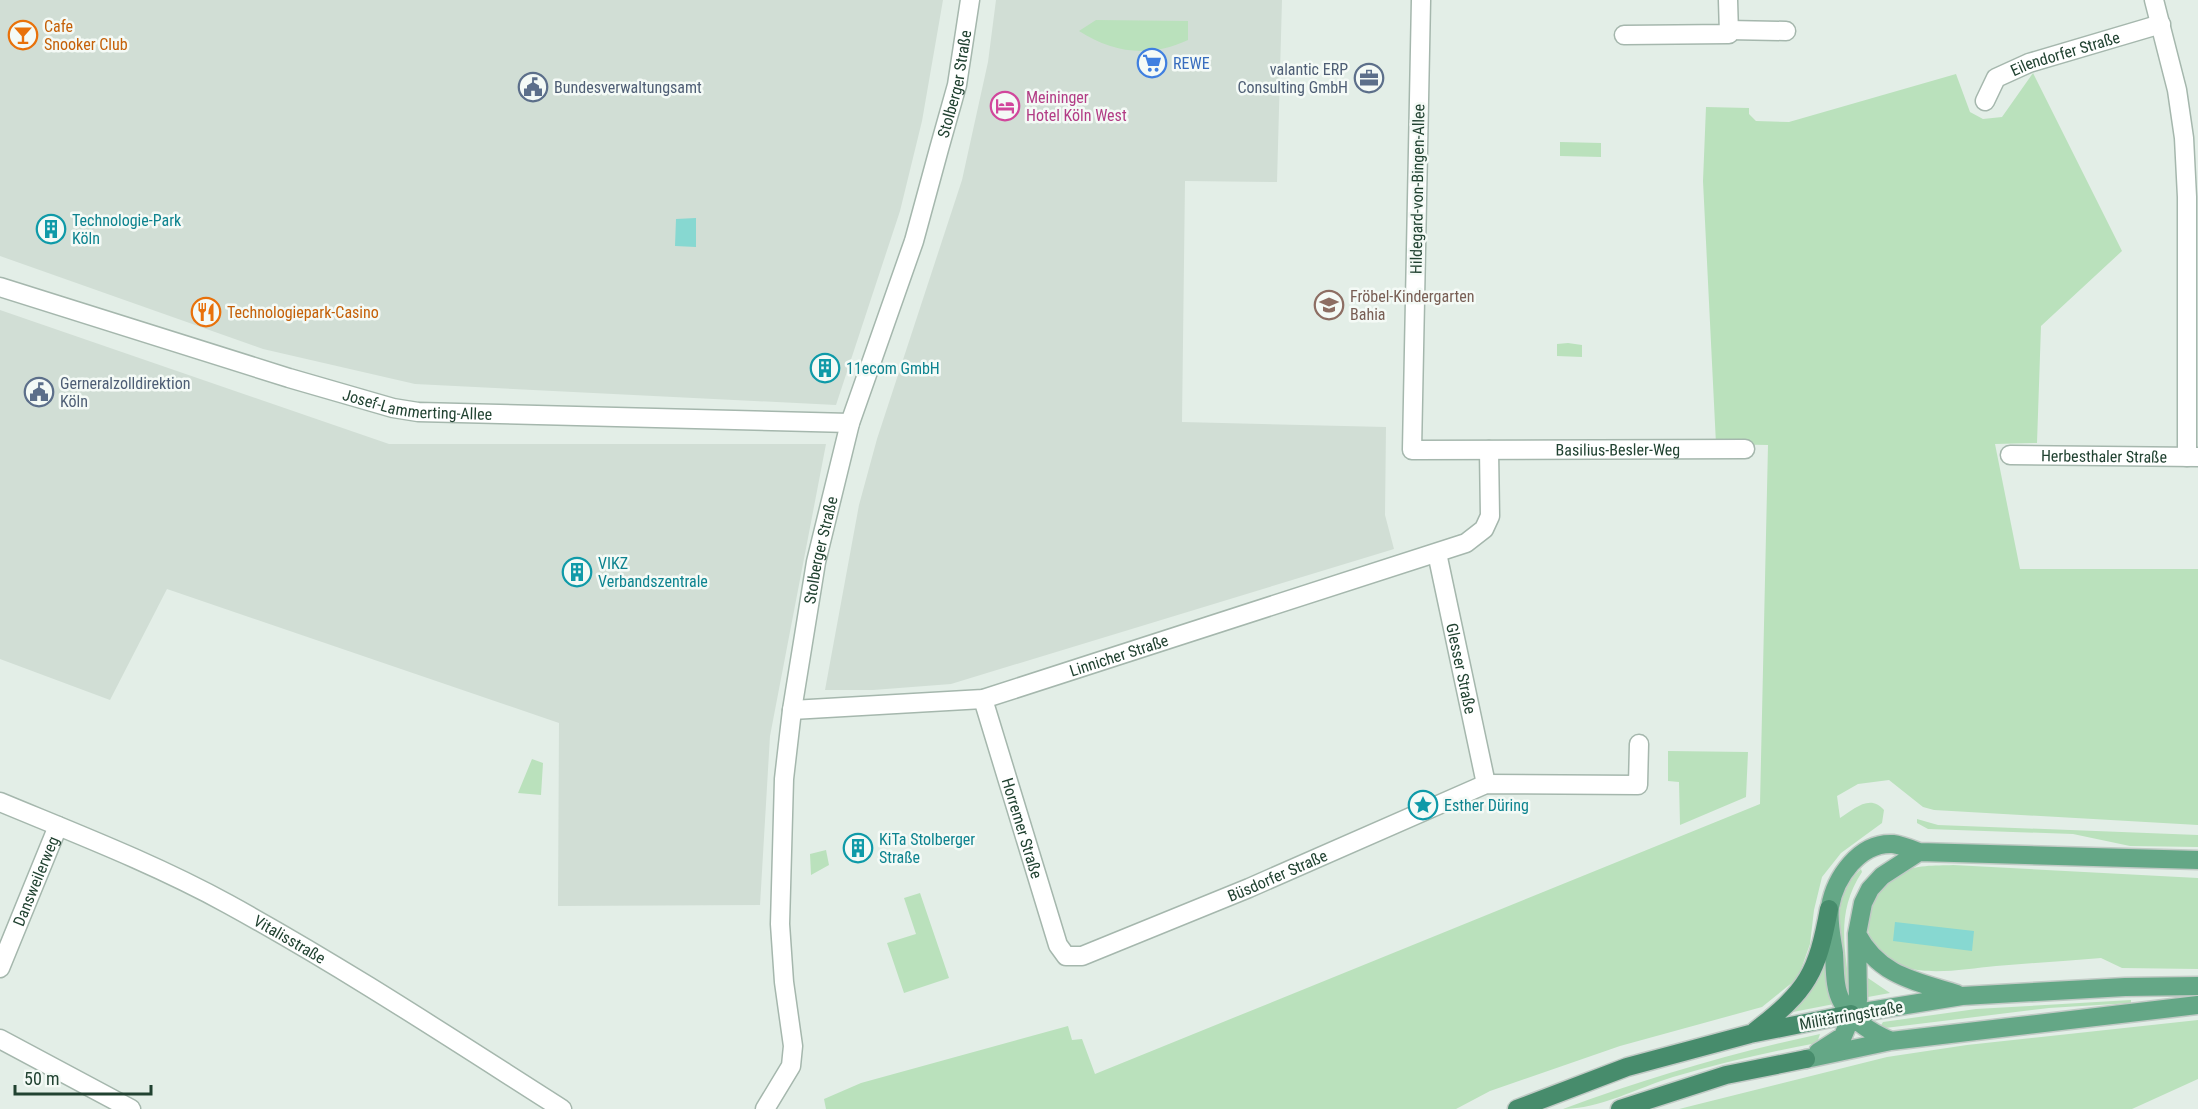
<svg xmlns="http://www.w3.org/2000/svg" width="2198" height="1109" font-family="'Roboto Condensed',sans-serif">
<rect width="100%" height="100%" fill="#e3eee7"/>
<path fill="#d1ded5" d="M0,0H943L922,121L900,211L836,405L415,384L263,349L0,256Z
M996,0H1282L1277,182L1185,181L1182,422L1386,427L1385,515L1394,549L951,684L873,690H825L859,505L877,439L962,180L988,62Z
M0,310L389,444H826L770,736L760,905L558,906L559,723L167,589L110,700L0,659Z"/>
<path fill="#bae1bc" d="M1096,20L1188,21V40C1150,58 1113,53 1079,31Z
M2033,73L2122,251L2041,326L2037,443L1995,444L2020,569H2198V825L1934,810L1923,807L1889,780L1858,784L1837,796L1840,818C1853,810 1870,793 1884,810L1882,823L1841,853L1822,877L1814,910L1810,944L1798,978L1762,1007L1620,1046L1490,1091L1456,1109H826L824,1099L861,1083L1068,1026L1072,1040L1082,1039L1095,1074L1760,804L1768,445L1716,444L1703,181L1706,107L1749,108V114L1756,121L1789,122L1956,74L1970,112L1983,119L2002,117Z
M1560,142L1601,143V157L1560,156Z
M1568,343L1582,345V357L1557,356V344Z
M1668,751L1748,752L1746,797L1680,825L1679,782L1668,781Z
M532,759L543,763L541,795L518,793Z
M1917,819L1938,825L2198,835V847L2130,846L2073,834L1928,829L1917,823Z
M826,850L829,865L811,875L810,854Z
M1953,865L2198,878V969L2122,968L2101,958C2066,961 2031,963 1996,966C1965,969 1929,976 1900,966C1852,950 1863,896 1899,874C1915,864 1935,866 1953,865Z
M1861,869L1862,872C1834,915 1846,951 1851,1000H1847C1842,959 1825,901 1861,869Z
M920,893L949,978L904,993L887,943L916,934L904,898Z
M1828,956L1834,1004L1793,1012C1809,994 1821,979 1828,956Z
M1865,976L1890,993L1868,997Z
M2131,1000V1003L2049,1008L1885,1028L1880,1027L1883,1022L1976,1009Z
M2198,1020V1079L2132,1109H1679L1887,1057L1967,1045Z
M1820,1034L1817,1043C1768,1052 1720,1063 1673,1077C1637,1088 1600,1109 1563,1109C1647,1078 1732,1053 1820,1034Z"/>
<path fill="#87d8d1" d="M696,218V247L675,246L676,219Z
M1895,922L1974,931L1972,951L1893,941Z"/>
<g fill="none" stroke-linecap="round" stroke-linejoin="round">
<g stroke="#a5b7ad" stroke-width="21">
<g id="minor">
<path id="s1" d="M1421,0L1412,450L1745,449"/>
<path d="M2154,0L2177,90L2184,138L2187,197V457"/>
<path d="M1728,30L1786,31"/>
<path d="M1624,35L1729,34L1728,0"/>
<path id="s2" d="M1985,101L1996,78L2029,63L2161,24"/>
<path id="s3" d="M0,287L289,378L393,408L418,412L850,423"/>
<path id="s4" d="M2010,455L2198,457"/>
<path id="s5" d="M1437,553L1486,784"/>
<path id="s6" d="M983,699L1058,945L1066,956H1082L1249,888L1486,784L1638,785L1639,744"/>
<path id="s7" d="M792,710L983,699L1466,543L1484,529L1490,516L1489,450"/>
<path id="s8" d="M0,802C77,834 155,864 228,904C343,967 452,1039 562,1109"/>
<path id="s9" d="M0,968L58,826"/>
<path d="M0,1039L131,1109"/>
</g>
</g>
<g stroke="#a5b7ad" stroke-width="21">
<g id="tertiary">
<path id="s10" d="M765,1109L791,1066L793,1046L784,982L780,924L784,779L792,710L816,562L850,423L914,241L939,149L957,85L970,0"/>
</g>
</g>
<g stroke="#c1cac5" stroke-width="21">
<path id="primary" d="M1857,934C1879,976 1915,981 1957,994
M1851,1014L1962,996L2125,987L2198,986
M1891,1041C1872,1033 1852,1020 1842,1002C1834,989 1835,968 1834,953C1832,939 1828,921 1830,907C1835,878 1859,842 1893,844C1901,845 1911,849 1919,852L2198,860
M1818,1052L1843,1036L1858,1000L1857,934L1863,903L1870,889L1882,876L1919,852
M1806,1059L1891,1041L2198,1005"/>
</g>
<g stroke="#c1cac5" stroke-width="21">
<path id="trunk" d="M1755,1031C1808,990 1817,973 1829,909
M1517,1109L1627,1067L1750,1034L1851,1014
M1620,1109L1726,1075L1806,1059"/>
</g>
<use href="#minor" stroke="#fff" stroke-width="18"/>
<use href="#tertiary" stroke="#fff" stroke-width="18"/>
<use href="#primary" stroke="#64a786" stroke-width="18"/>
<use href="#trunk" stroke="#478c6c" stroke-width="18"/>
</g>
<defs>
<g id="bar-ring" transform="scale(1.5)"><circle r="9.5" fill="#f4faf6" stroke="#e8710a" stroke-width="1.5"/><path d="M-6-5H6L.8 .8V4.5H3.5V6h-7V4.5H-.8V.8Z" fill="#e8710a"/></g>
<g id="supermarket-ring" transform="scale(1.5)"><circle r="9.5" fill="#f4faf6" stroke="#3f7fe0" stroke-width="1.5"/><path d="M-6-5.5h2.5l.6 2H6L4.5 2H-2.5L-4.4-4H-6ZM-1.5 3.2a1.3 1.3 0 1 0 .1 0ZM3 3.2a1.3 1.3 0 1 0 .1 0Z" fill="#3f7fe0"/></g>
<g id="office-ring" transform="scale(1.5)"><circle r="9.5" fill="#f4faf6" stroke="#5c6f8a" stroke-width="1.5"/><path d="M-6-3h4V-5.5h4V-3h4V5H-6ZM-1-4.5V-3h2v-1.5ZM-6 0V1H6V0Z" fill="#5c6f8a"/></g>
<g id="civic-ring" transform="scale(1.5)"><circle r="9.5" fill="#f4faf6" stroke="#5c6f8a" stroke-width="1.5"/><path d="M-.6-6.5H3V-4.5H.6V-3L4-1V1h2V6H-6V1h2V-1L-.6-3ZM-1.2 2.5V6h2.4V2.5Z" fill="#5c6f8a"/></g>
<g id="hotel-ring" transform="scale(1.5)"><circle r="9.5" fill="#f4faf6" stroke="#d1479c" stroke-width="1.5"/><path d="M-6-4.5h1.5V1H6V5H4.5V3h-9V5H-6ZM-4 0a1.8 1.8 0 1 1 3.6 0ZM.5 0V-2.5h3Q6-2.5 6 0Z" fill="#d1479c"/></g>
<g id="building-ring" transform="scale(1.5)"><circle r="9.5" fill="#f4faf6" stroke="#0f9aa8" stroke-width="1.5"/><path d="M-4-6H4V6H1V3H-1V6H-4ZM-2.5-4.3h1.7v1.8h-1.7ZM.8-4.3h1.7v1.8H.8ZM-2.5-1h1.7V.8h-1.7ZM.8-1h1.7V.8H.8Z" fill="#0f9aa8"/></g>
<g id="school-ring" transform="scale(1.5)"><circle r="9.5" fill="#f4faf6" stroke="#8d6e63" stroke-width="1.5"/><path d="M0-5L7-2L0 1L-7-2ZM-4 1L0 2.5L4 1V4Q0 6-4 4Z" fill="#8d6e63"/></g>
<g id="restaurant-ring" transform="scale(1.5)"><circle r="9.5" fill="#f4faf6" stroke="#e8710a" stroke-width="1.5"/><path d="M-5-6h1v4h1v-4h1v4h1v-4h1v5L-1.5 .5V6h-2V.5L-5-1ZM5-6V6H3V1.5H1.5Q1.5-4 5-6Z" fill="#e8710a"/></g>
<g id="sight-ring" transform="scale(1.5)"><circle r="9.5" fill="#f4faf6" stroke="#0f9aa8" stroke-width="1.5"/><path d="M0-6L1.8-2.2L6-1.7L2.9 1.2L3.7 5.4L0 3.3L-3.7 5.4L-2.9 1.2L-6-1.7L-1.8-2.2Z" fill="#0f9aa8"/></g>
</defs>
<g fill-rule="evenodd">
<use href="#bar-ring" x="23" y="35"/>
<use href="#supermarket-ring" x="1152" y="63"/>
<use href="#office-ring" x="1369" y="78"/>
<use href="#civic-ring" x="533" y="87"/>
<use href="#hotel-ring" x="1005" y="106"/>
<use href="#building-ring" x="51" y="229"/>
<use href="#school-ring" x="1329" y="305"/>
<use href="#restaurant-ring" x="206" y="312"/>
<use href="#building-ring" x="825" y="368"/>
<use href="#civic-ring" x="39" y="392"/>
<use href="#building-ring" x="577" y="572"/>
<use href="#sight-ring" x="1423" y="805"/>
<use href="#building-ring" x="858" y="848"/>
</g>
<g text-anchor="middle" stroke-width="5" stroke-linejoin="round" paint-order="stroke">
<g font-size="16" fill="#c56008" stroke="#f4faf6" text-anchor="start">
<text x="44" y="32">Cafe<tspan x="44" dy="18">Snooker Club</tspan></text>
<text x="227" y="318">Technologiepark-Casino</text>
</g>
<g font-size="16" fill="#214231" stroke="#f4faf6">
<text dy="6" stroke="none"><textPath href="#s2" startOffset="99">Eilendorfer Straße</textPath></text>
<text dy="6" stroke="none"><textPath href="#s10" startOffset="1056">Stolberger Straße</textPath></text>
<text transform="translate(1417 189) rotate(-89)" y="6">Hildegard-von-Bingen-Allee</text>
<text dy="6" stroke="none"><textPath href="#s3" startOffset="435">Josef-Lammerting-Allee</textPath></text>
<text dy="6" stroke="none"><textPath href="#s1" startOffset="656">Basilius-Besler-Weg</textPath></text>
<text dy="6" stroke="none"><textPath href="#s4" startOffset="94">Herbesthaler Straße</textPath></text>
<text dy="6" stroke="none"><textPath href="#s10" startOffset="570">Stolberger Straße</textPath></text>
<text dy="6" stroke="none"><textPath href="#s7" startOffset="334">Linnicher Straße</textPath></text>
<text dy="6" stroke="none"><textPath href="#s5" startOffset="118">Glesser Straße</textPath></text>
<text dy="6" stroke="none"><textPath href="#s6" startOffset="135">Horremer Straße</textPath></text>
<text dy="6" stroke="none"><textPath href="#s6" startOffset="498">Büsdorfer Straße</textPath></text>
<text dy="6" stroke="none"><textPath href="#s9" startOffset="94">Dansweilerweg</textPath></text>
<text dy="6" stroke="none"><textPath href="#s8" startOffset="321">Vitalisstraße</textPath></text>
<text transform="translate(1851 1015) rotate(-10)" y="6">Militärringstraße</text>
</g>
<g font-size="16" fill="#366cbe" stroke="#f4faf6" text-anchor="start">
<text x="1173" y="69">REWE</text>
</g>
<g font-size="16" fill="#4e5e75" stroke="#f4faf6" text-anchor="start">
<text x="1348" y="75" text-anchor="end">valantic ERP<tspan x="1348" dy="18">Consulting GmbH</tspan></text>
<text x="554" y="93">Bundesverwaltungsamt</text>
<text x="60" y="389">Gerneralzolldirektion<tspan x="60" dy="18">Köln</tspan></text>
</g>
<g font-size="16" fill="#b23c85" stroke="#f4faf6" text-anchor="start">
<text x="1026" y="103">Meininger<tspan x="1026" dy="18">Hotel Köln West</tspan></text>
</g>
<g font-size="16" fill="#0d838f" stroke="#f4faf6" text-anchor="start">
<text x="72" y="226">Technologie-Park<tspan x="72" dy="18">Köln</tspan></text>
<text x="846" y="374">11ecom GmbH</text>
<text x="598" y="569">VIKZ<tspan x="598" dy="18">Verbandszentrale</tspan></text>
<text x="1444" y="811">Esther Düring</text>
<text x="879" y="845">KiTa Stolberger<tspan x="879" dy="18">Straße</tspan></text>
</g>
<g font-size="16" fill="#785e54" stroke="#f4faf6" text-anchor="start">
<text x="1350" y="302">Fröbel-Kindergarten<tspan x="1350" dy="18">Bahia</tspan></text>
</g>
</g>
<path d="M15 1085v9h136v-9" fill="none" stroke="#214231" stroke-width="3"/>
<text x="24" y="1085" font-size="18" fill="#214231" stroke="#f4faf6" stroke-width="4.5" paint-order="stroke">50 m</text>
</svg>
